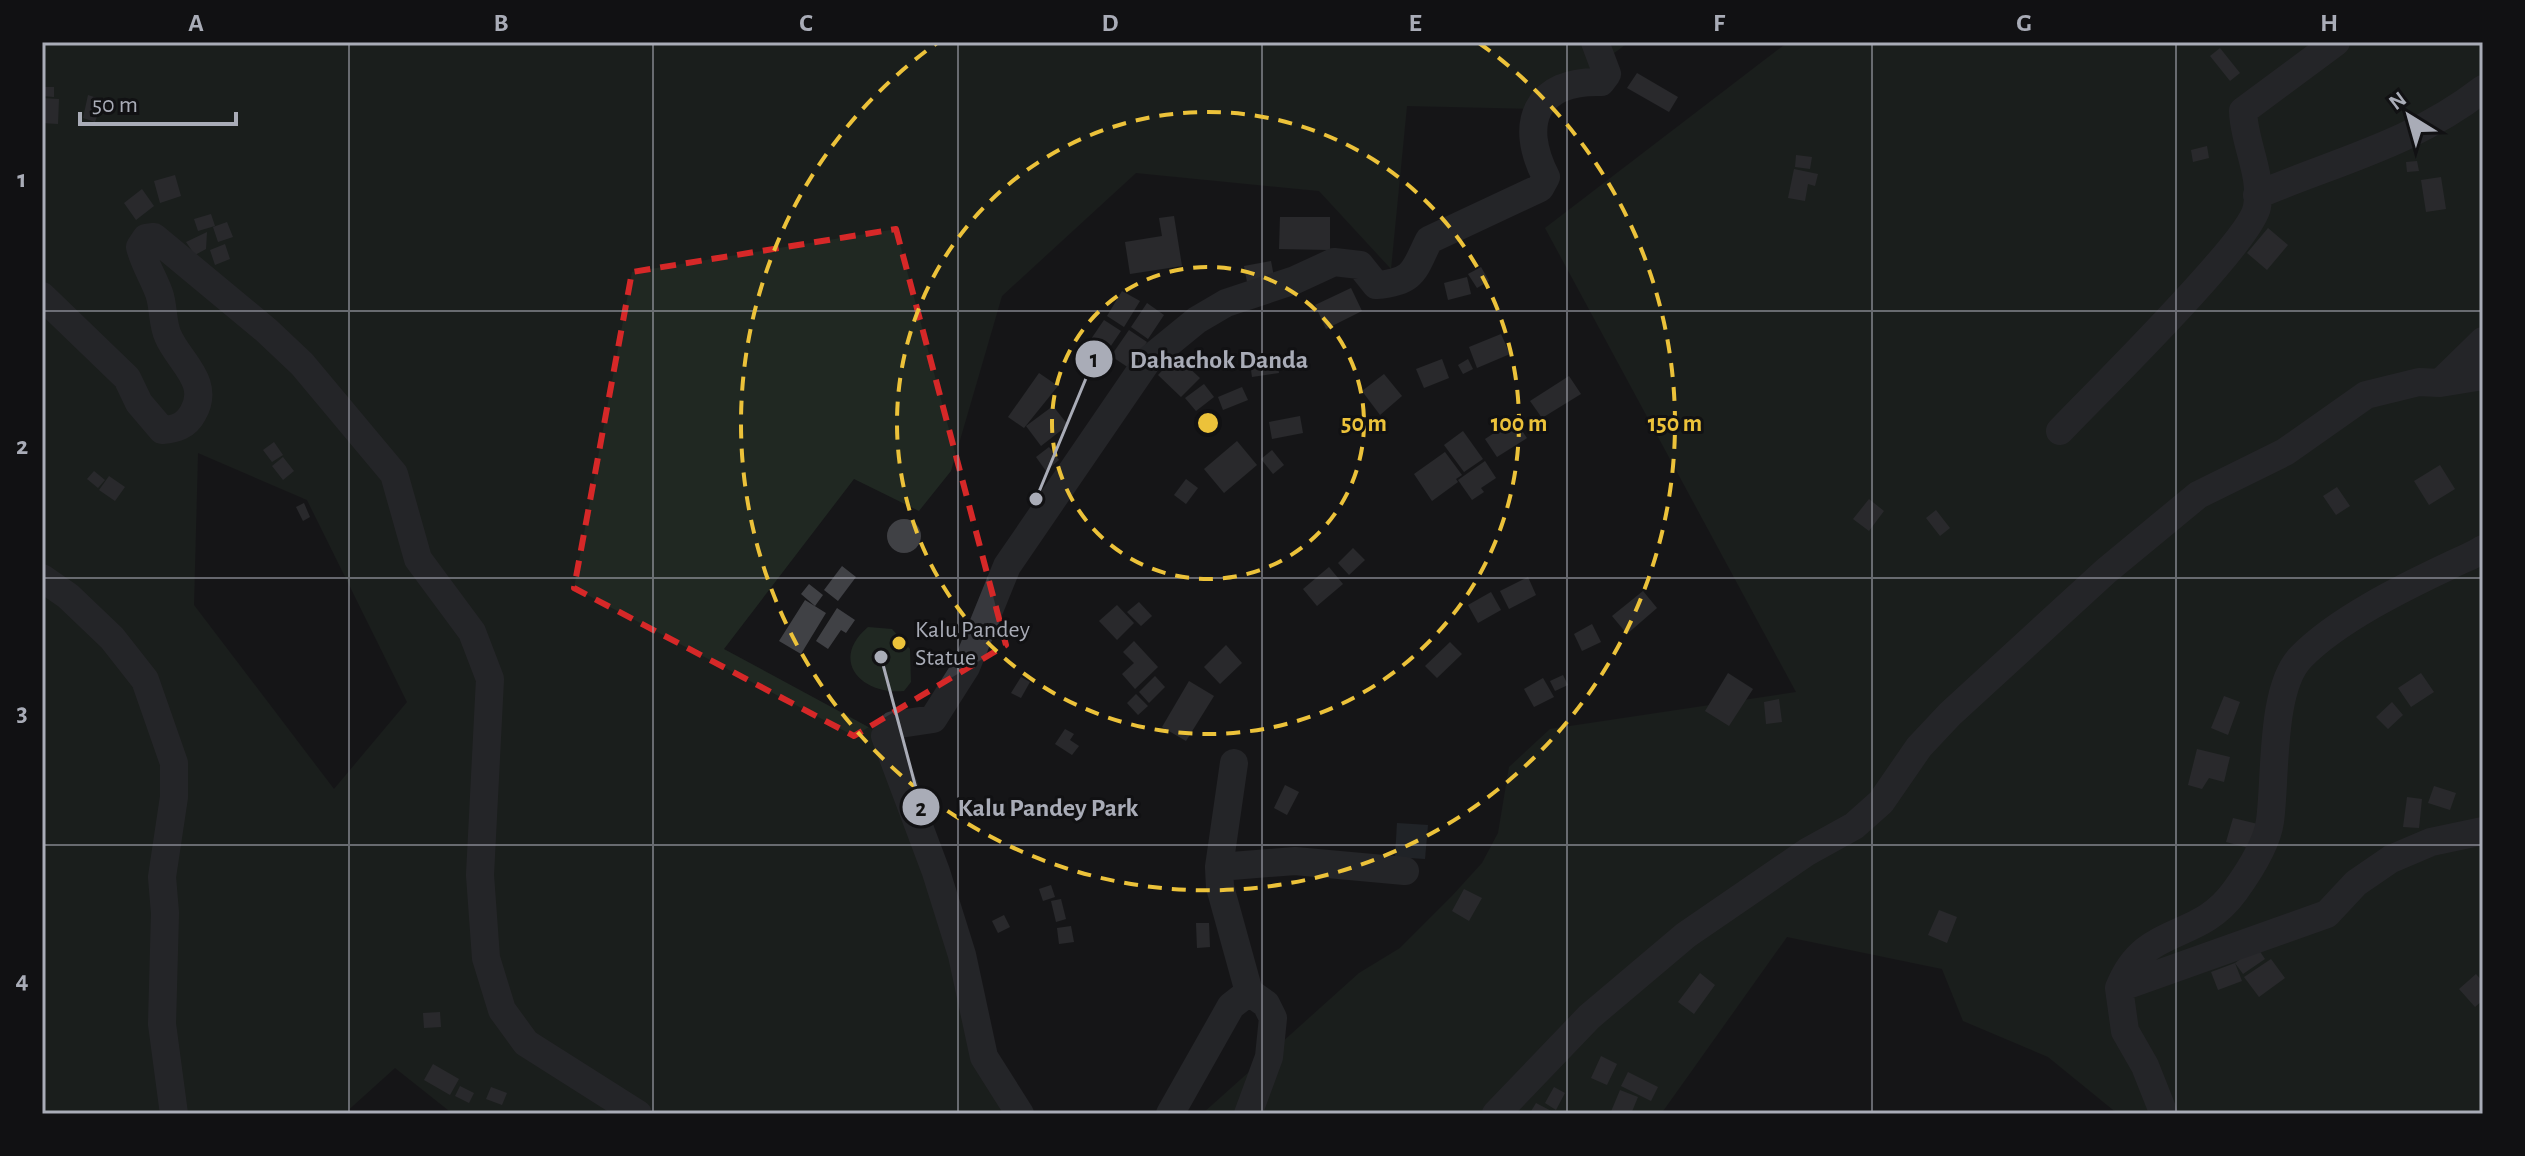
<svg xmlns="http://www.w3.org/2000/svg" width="2525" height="1156" font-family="'Alegreya Sans',sans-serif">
<rect width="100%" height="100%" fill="#161618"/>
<path fill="#202822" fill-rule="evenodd" d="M42,42H1629L1539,109L1407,106L1391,269L1319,191L1136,173L1002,296L951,471L919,511L854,479L724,649L885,736L984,1057L1020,1114H453L395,1068L344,1114H42ZM198,453L307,500L407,702L334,789L194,605Z
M1788,42H2483V1114H2118L2048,1057L1963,1021L1942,969L1787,937L1661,1114H1202L1359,973L1400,948L1451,897L1482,863L1498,833L1509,767L1550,729L1796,692L1545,228Z
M868,627L892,629L910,649L911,682L904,691C861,695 829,660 868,627Z"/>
<path fill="#2d333b" d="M1397,823L1428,825L1425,859L1395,857Z"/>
<path fill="#404145" d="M2220,48L2240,73L2230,81L2210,56Z
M1637,73L1678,97L1669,112L1627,88Z
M42,87H54V97L42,96Z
M88,95L103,100L95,122L83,118Z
M42,98L59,99L58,124L42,123Z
M2207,146L2209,158L2193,162L2191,150Z
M1796,155L1812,157L1810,169L1795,167Z
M2417,161L2419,171L2407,172L2406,162Z
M1794,169L1818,174L1815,186L1808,184L1805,201L1788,198Z
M175,175L181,196L160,203L154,181Z
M2441,177L2446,209L2426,212L2421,180Z
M142,189L154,206L136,220L124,203Z
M211,214L215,226L198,231L194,219Z
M1174,216L1182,266L1130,274L1125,242L1162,236L1159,218Z
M1280,217H1330V250L1279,249Z
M227,222L233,237L218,242L213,227Z
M2268,228L2288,245L2267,270L2247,253Z
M207,232L206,249L195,255L186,242Z
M225,244L230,259L215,265L210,250Z
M1271,261L1274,277L1247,282L1244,266Z
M1481,267L1489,281L1477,288L1468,274Z
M1467,277L1471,294L1448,300L1444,283Z
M1351,288L1362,311L1326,329L1315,305Z
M1122,291L1140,301L1124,327L1107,316Z
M1147,303L1164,315L1148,339L1131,327Z
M1104,320L1121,331L1106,353L1089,342Z
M1129,330L1147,342L1129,368L1111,356Z
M1501,334L1510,354L1477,368L1469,347Z
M1176,356L1200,378L1181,397L1158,375Z
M1277,359L1279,373L1252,377L1250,363Z
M1442,359L1449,378L1424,388L1416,369Z
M1468,359L1473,369L1463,374L1458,365Z
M1039,373L1058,386L1024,428L1008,417Z
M1384,374L1402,396L1380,415L1362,391Z
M1569,376L1581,394L1542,418L1530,401Z
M1204,384L1214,397L1196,411L1185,398Z
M1242,387L1248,400L1223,410L1218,397Z
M1053,406L1068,425L1041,446L1026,426Z
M1300,416L1303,433L1272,439L1269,422Z
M1514,420L1527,438L1497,457L1485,439Z
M1463,431L1483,459L1464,472L1444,445Z
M1237,441L1257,465L1224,493L1204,469Z
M274,442L283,455L272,462L263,450Z
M1049,447L1059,460L1046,471L1036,457Z
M1272,450L1284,465L1273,474L1261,459Z
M1445,452L1462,475L1456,479L1458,482L1432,501L1414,474Z
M283,457L294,471L283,480L272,466Z
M1485,461L1496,478L1481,488L1484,492L1472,500L1458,480Z
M2440,465L2455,489L2429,505L2414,481Z
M94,471L105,480L98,488L87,479Z
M109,476L125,487L115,501L99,490Z
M1186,479L1198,488L1186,504L1174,495Z
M2337,487L2350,506L2336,515L2323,496Z
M1869,499L1884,511L1869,531L1853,519Z
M304,503L310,517L303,521L296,507Z
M1936,510L1950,528L1940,536L1926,518Z
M887 536a17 17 0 1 1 34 0a17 17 0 1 1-34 0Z
M1353,548L1365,560L1349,575L1338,563Z
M842,566L856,577L838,601L824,590Z
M1329,567L1343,584L1317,606L1303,589Z
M1528,577L1536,595L1509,609L1500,591Z
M809,584L823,595L815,606L801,594Z
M1643,591L1657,608L1627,634L1612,616Z
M1491,592L1501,610L1478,623L1468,605Z
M805,600L826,613L801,654L779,641Z
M1139,602L1152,616L1141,626L1127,612Z
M1117,605L1134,623L1117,640L1099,621Z
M837,608L855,620L846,633L841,630L828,649L816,641Z
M1592,624L1601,642L1582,651L1574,634Z
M1134,641L1158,667L1135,689L1122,674L1134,663L1123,652Z
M1450,642L1462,654L1437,678L1425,666Z
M1226,645L1242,663L1220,684L1204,667Z
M1728,673L1753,689L1729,726L1705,711Z
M2421,673L2434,692L2411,707L2398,688Z
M1563,675L1568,685L1555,691L1550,681Z
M1155,676L1165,687L1149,703L1139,692Z
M1021,677L1030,682L1021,698L1011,693Z
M1543,678L1554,697L1534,707L1524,689Z
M1189,681L1214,696L1186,741L1162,727Z
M1136,694L1148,706L1138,715L1127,703Z
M2224,696L2240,702L2228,735L2211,728Z
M1779,699L1782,722L1766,724L1764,702Z
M2392,702L2403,715L2388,729L2376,717Z
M1065,729L1074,734L1070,740L1079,746L1072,755L1055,744Z
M2197,749L2230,757L2224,782L2209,778L2202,789L2188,785Z
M1285,785L1299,792L1287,815L1274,808Z
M2434,786L2456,793L2450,810L2428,803Z
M2407,797L2422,799L2419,828L2403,827Z
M933,799L939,811L930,815L924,803Z
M2233,818L2262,825L2256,850L2226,842Z
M1051,885L1055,897L1043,901L1039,889Z
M1464,889L1482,898L1469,921L1452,911Z
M1061,899L1066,919L1056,922L1051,901Z
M1939,910L1957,917L1947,943L1928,935Z
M1004,915L1010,927L998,933L992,921Z
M1196,923H1209L1210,947L1197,948Z
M1071,926L1074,942L1059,944L1057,928Z
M2257,947L2265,959L2243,974L2235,963Z
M2271,959L2285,978L2259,997L2244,977Z
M2235,963L2242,981L2218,990L2211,972Z
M1700,973L1715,985L1694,1014L1678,1002Z
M2476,974L2483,982V1000L2475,1007L2459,989Z
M440,1012L441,1027L424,1028L423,1013Z
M1601,1056L1617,1064L1607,1085L1591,1078Z
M433,1064L459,1079L450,1095L424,1080Z
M1628,1072L1658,1087L1651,1101L1621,1086Z
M460,1086L474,1093L469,1103L455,1096Z
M491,1087L507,1093L502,1105L486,1099Z
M1554,1087L1565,1093L1556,1110L1545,1103Z
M1620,1090L1638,1097L1631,1114H1610Z
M1536,1103L1557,1114L1530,1113Z"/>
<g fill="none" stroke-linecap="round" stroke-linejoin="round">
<path stroke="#37383d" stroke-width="28" d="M2257,195C2338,161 2412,144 2483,89
M42,296L127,378L139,403L162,430C176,429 186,426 193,413C211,382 179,362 168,336C162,323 164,307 159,293C153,277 144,263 140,247L146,238L154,237L266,330L302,364L394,474L418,559L472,632L490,679L480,875L486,958L502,1010L526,1043L638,1114
M2440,383L2483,341
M2060,431C2093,396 2251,242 2257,207C2263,174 2244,144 2243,111L2336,42
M2483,549C2473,556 2462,559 2451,565C2404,587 2337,620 2301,657C2270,688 2276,779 2270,821C2267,844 2248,873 2235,891C2197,944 2145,922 2119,988L2327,914L2356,883L2391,859L2431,842L2483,831
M42,578L68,596L112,638L145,680L174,763V797L162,877L165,913L162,1024L174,1114
M1234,763L1219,867L1220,887L1249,992L1266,1004L1273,1018L1269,1057L1248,1114
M1219,867L1295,861L1405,871
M2119,988L2125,1031L2145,1066L2164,1114
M1020,1114L984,1057L962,955L936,872L885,736L893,725L933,719L966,667L1007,566L1148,360L1197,320L1226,303L1295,280L1334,262L1360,265L1376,285C1415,282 1414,270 1429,240L1540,188L1546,177C1518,123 1536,80 1601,82L1607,74L1595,42
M1170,1114L1231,1006L1249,992
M1496,1114L1589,1017L1686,935L1807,852L1854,826L1881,802L1919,747L1950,714L2106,571L2198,495L2285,452L2366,395L2419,382L2440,383L2483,376"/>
</g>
<path d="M0 0H2525V1156H0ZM896,229L1006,645L854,736L574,588L632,272Z" fill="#161618" fill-opacity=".55" fill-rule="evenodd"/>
<path fill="none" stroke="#d62828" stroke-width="6" stroke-dasharray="16 10" stroke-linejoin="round" d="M896,229L1006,645L854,736L574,588L632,272Z"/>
<path fill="none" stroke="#a9acb7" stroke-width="2" stroke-opacity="0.55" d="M349,42V1114M653,42V1114M958,42V1114M1262,42V1114M1567,42V1114M1872,42V1114M2176,42V1114M42,311H2483M42,578H2483M42,845H2483"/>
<g fill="none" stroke="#ecc23a" stroke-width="4" stroke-dasharray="14 10">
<circle cx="1208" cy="423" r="156"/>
<circle cx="1208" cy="423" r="311"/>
<path d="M1479 43A467 467 0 1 1 937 43"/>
</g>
<circle fill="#ecc23a" stroke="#111113" stroke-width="3" cx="899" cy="643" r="8"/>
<g text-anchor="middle" stroke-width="6" stroke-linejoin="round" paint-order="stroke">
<g font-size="24" fill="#a9acb7" stroke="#111113" text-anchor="start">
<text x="915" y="637">Kalu Pandey<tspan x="915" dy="28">Statue</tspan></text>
</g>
</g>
<circle cx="1208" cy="423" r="12" fill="#ecc23a" stroke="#111113" stroke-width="4"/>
<g font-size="24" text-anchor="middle" font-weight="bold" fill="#ecc23a" stroke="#111113" stroke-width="6" stroke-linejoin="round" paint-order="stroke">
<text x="1364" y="431">50 m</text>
<text x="1519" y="431">100 m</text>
<text x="1675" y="431">150 m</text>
</g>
<path fill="none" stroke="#a9acb7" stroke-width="3" d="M1036 499L1094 359M881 657L921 807"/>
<g fill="#a9acb7" stroke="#111113" stroke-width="3">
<circle cx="1036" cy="499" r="8"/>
<circle cx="881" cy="657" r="8"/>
<circle cx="1094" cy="359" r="20"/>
<circle cx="921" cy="807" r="20"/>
</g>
<g font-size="24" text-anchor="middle" font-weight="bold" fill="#111">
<text x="1094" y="367">1</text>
<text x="921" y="816">2</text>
</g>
<g font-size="26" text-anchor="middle" font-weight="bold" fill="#a9acb7" stroke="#111113" stroke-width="6" stroke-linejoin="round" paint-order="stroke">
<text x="1219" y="368">Dahachok Danda</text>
<text x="1048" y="816">Kalu Pandey Park</text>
</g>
<rect width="2525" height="1156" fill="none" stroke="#111113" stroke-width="88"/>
<g transform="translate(2409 116) rotate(323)" stroke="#111113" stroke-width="6" paint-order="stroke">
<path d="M0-6L14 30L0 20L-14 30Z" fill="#a9acb7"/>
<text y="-12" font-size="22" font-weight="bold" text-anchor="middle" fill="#a9acb7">N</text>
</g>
<path d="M80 112v12h156v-12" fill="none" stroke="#a9acb7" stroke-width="4"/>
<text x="92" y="112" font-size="24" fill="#a9acb7" stroke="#111113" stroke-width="6" paint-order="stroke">50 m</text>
<rect x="44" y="44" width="2437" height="1068" fill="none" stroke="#a9acb7" stroke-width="3"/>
<g font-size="26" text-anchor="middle" font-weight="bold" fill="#a9acb7">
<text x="196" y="31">A</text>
<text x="501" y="31">B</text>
<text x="806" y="31">C</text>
<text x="1110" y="31">D</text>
<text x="1415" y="31">E</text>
<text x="1719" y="31">F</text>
<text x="2024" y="31">G</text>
<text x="2329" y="31">H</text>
<text x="22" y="187">1</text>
<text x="22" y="454">2</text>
<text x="22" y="721">3</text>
<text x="22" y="988">4</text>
</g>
</svg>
